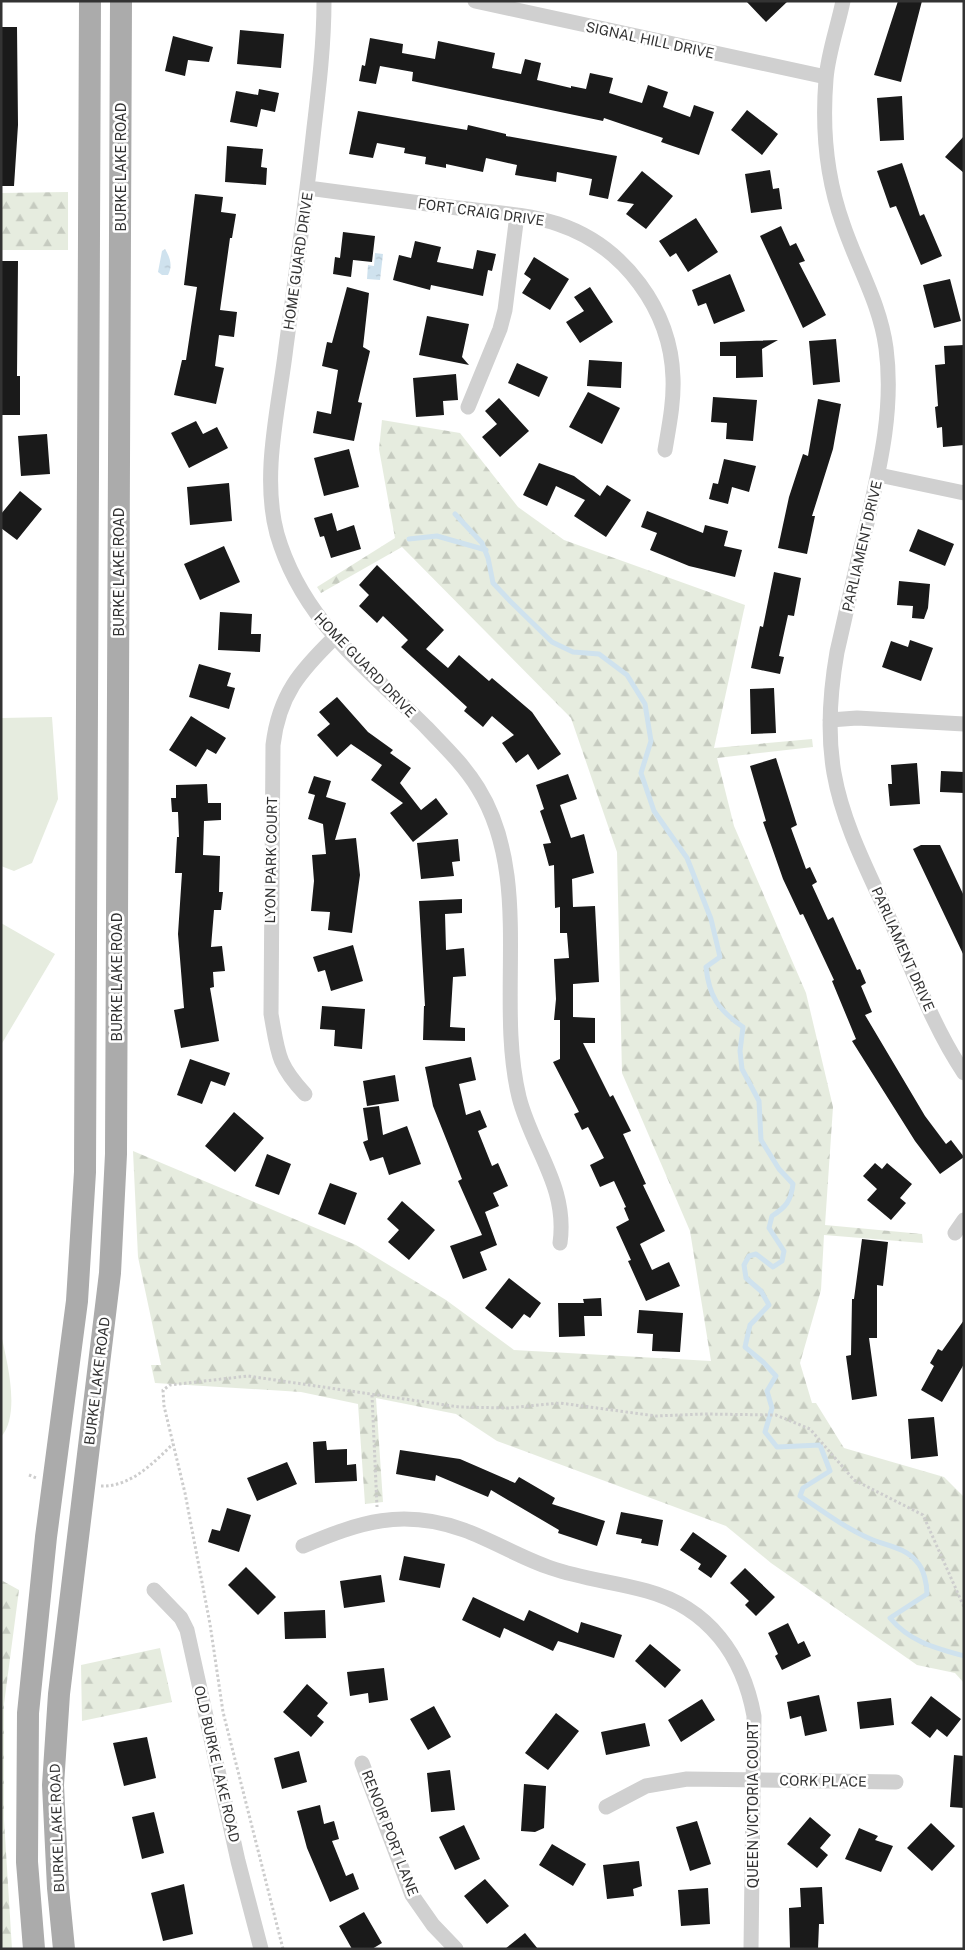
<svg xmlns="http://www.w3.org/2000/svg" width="965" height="1950" font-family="'Public Sans',sans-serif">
<defs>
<pattern id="forest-firs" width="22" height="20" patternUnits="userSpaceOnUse" patternTransform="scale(1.25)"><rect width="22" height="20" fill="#e6ecdf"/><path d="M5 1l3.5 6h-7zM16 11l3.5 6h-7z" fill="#c6cbc0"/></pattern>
<pattern id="water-ripples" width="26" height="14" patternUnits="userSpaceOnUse" patternTransform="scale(1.25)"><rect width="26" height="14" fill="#cfe2ee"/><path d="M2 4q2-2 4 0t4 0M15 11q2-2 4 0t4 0" fill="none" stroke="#b2c2cd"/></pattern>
</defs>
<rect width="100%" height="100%" fill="#fff"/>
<path fill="#e6ecdf" d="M52,717L58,799L32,863L14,871L1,866V718Z
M1,923L55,954L1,1045Z
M1,1334C7,1362 21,1414 1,1437Z"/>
<path fill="url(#forest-firs)" d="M68,192V250H1V193Z
M382,420L460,433L518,507L564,540L745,605L714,748L812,739L813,747L717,758L734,826L806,993L833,1107L825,1225L922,1234L923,1243L824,1235L821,1290L800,1363L812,1403H816L844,1448L944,1477L964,1497V1683L955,1673L917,1665L771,1563L726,1526L497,1441L456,1414L376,1398L383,1502L365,1504L358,1404L301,1392L155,1383L151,1365H161L138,1257L133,1151L356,1245L446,1300L514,1350L711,1361L690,1231L622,1073L617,852L571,718L402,547L321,593L317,587L395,538L379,449Z
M1,1580L19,1590L4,1704V1820L12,1949H1Z
M160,1648L172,1702L82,1721L81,1665Z"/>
<path fill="url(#water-ripples)" d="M165,249C170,257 173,266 168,275H162L158,272L162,251Z
M375,253L383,254L380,280L367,279L368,265L374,266Z"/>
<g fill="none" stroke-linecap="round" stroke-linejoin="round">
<path stroke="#cfe2ee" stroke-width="5" d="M455,514L482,543L488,558L493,583L511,602L552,642L573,652L599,654L627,675L645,704L651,741L641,773L654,811L687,858L711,919L720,957L706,967C709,996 718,1010 743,1027L740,1051L742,1069L759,1101L761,1140L779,1169L793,1184C791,1201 786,1207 772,1216L769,1228L784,1251L782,1261L773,1267L756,1254L749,1256L744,1265L746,1278L761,1291L769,1305L750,1325L745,1347L763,1362L776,1376L767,1391L772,1408L765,1432L777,1447L820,1445L830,1471L803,1488L800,1496C823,1511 846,1529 873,1540C888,1546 906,1548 917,1562C924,1569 927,1585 927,1594L890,1618C910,1642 935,1648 964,1656
M409,539L437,536L486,550"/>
</g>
<path fill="#1a1a1a" d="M746,1H788L766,22Z
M898,1H922L901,82L874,75Z
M1,27H17L18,125L14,186H1Z
M240,30L284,34L281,68L237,64Z
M173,36L213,47L209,62L188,60L185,76L165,71Z
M370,38L403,44L402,53L435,59L438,41L495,53L492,68L521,74L525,59L541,63L537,80L571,88V86L586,89L590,73L613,78L609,93L642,103L648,85L668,92L663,107L690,117L694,105L714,112L699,155L661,142L663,138L604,118L603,121L412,81L413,72L380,66L376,84L359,81L362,65L365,66Z
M259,89L279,93L275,112L261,109L257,127L230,122L236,91L258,95Z
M902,96L904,140L880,141L877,98Z
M747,110L778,134L762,155L731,130Z
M358,111L467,130L468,125L506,134V136L617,156L608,199L589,195L592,179L557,172L556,182L515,175L517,165L486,158L483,172L446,164V168L425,164L426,157L404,153L405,148L377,143L373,158L349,154Z
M964,136V173L945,157Z
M227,146L263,149L261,167L267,168L266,185L225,182Z
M902,163L920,216L924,214L942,256L921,265L896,206L890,208L877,171Z
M770,170L773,189L779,188L782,209L751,213L745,174Z
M642,171L673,196L646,229L626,214L634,204L617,201Z
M195,194L223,197L221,212L236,214L232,238H230L220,310L237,312L234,337L219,335L215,366L224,368L216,404L174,395L182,360H186L197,287L184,285Z
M696,218L718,252L688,272L676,253L670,257L659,241Z
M781,226L790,246L796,243L805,261L799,263L826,315L803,328L760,236Z
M343,232L375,236L372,262L353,260L351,277L333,274L335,257L340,258Z
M415,241L441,247L437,262L473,269L477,250L496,254L492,271L488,270L483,296L431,285L430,290L393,280L399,255L411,258Z
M534,257L569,279L550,310L522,293L531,279L524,274Z
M1,261H18L17,376H20V415H1Z
M730,274L745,311L714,324L706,303L698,306L692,290Z
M950,279L961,321L934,328L923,285Z
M347,287L369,293L363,347L370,351L358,402L362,403L354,441L313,433L317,411L331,414L338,370L322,366L327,342L332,343Z
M590,287L613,322L580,343L566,322L584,311L574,297Z
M427,316L469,324L462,357L469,365L419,355Z
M836,339L840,382L813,385L809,341Z
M778,340L762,349L763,377L736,378V356H720V342Z
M964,345V445L943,447L942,427L937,428L935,407L938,406L935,365L945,364L944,346Z
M589,360L622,362L621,388L587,386Z
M517,363L548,377L539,397L508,383Z
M456,374L458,400L443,401L444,415L416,417L413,378Z
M588,392L620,408L602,444L569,427Z
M713,397L757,400L753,441L726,439L727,423L711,422Z
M499,398L529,431L500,457L482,437L497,424L485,411Z
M818,399L841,404L833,449L812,516H815L807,554L778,548L789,497L803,454L808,456Z
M196,421L203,434L217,427L228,448L189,468L171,433Z
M47,434L50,474L21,476L18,436Z
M349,449L359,487L324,496L314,458Z
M724,459L756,466L749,492L732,487L728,504L709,499L713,483L718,484Z
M539,463L574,476L600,496L607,485L631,500L606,537L574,516L585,500L556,486L547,506L523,495Z
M229,483L232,521L190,525L187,487Z
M20,491L42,509L17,540L1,528V514Z
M647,511L703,533L705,525L728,531L724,546L742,550L735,577L689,566L650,550L657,533L641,527Z
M332,513L337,531L354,525L361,549L331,558L324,536L320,537L314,518Z
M918,529L954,544L945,566L909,551Z
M224,546L240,582L200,600L184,564Z
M377,565L444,630L426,649L448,668L459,655L489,681L492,678L532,712L561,754L538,770L528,754L516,763L502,743L514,735L492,716L483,727L464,711L467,707L401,647L408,640L383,616L377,623L359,606L369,595L359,585Z
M774,572L801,578L794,616L788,615L779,656L784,657L780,674L751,668L760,626L763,627Z
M899,581L930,584L928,608L924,619L912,618L913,606L897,605Z
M220,612L252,614L251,634H261L260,652L218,650Z
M910,640L933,648L921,681L882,667L891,641L908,647Z
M199,664L231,673L227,686L235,688L229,709L189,697Z
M774,688L776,733L751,734L750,689Z
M337,697L368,732L393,750L390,753L411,768L400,783L421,810L436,798L448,814L413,842L390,813L403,803L371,780L382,765L351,744L337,757L317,735L330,724L319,712Z
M191,716L226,738L216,754L207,749L196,767L169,750Z
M776,758L797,825L791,828L806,869L810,867L817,882L812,885L828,920L833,917L857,970L860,969L866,983L861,986L872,1012L865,1015L925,1116L946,1144L951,1140L964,1157L940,1174L915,1141L852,1041L856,1039L832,981L834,980L803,914L800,915L783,879L763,822L766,821L750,766Z
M917,763L920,804L890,806L888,784H892L891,765Z
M941,771L964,772V793L940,792Z
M568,774L577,799L560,805L571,838L584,834L594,873L572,879L573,907L595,906L599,982L573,984V1017L595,1018V1043H583L610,1097L613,1095L631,1131L623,1134L646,1184L643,1185L665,1231L640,1244L652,1270L669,1262L680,1286L646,1301L628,1261L631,1260L616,1227L629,1220L624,1208L626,1207L614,1181L600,1187L590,1165L604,1158L588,1127L582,1130L574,1114L579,1112L553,1062L560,1059V1020H554L556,999L554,959L569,958L567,933H560V907L555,908L554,865L549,866L543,844L551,843L540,811L544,809L536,785Z
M314,776L331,781L326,797L346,803L335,840L356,838L360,875L352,933L328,930L330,912L311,911L314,881L312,855L326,854L323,824L308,819L315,795L308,793Z
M207,784L208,803H221V820L204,821L203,855L220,856L219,892H223L221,910H214L211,947L222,946L225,971L213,972L214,987L210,988L219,1041L181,1048L174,1010L184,1008L178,934L182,873H175L177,837H179L178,812H172L171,798H176V785Z
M458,839L460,861L452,862L454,876L421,879L417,843Z
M921,845H940L964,896V956L913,849Z
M462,899V913L445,914L446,950L464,948L466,976L453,977L450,1027L465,1028V1041L423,1040L424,1006H425L419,901Z
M353,945L363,981L331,991L325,970L318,972L313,957Z
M322,1006L365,1009L362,1049L334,1046L335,1030L320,1029Z
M471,1057L476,1080L459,1084L466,1115L480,1110L487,1127L478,1131L492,1166L498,1163L508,1186L493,1193L499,1206L485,1212L497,1245L480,1252L487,1270L463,1279L450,1246L482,1235L458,1181L462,1179L433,1106L425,1067Z
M190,1059L230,1073L225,1086L211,1081L202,1104L177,1095Z
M395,1075L399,1101L367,1106L363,1081Z
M379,1106L383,1135L407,1126L421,1164L389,1175L383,1157L370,1161L363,1142L368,1140L363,1108Z
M234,1112L264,1138L235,1172L205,1146Z
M267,1154L291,1164L279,1195L255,1186Z
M875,1163L882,1169L887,1163L912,1184L900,1198L906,1203L891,1220L867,1200L877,1189L863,1176Z
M330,1183L357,1193L345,1225L318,1214Z
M402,1201L435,1230L409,1260L388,1242L399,1230L387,1219Z
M862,1239L888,1242L883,1286L877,1285V1338H869L877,1396L852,1400L846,1356L851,1355L852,1299H854Z
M509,1278L541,1303L530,1318L524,1314L512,1329L485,1308Z
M601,1298L602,1316H584L585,1336L559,1337L558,1303H584L583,1299Z
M639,1310L683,1313L680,1352L652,1351L653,1334L637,1333Z
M964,1320V1364L942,1402L921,1390L934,1366L930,1363L938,1349L942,1351Z
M934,1417L938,1456L911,1459L908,1419Z
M326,1441L327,1450L347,1449V1465L356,1464L357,1481L315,1483L313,1442Z
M400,1450L460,1459L515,1483L519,1477L555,1498L552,1504L605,1521L597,1546L558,1533L559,1530L491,1490L488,1497L436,1475L435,1481L396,1474Z
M287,1462L297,1484L257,1501L247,1478Z
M227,1508L251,1515L239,1552L208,1542L212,1529L220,1531Z
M621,1512L663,1520L658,1546L641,1543L642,1539L616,1534Z
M693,1532L727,1556L711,1578L698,1569L701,1564L680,1550Z
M404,1556L445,1564L440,1588L399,1580Z
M246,1567L276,1597L258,1615L228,1585Z
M745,1568L775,1597L756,1616L745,1605L749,1601L730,1583Z
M381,1575L385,1602L344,1608L340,1581Z
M473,1597L524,1621L529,1610L578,1633L581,1622L622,1635L614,1658L558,1641L553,1651L504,1628L500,1638L462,1620Z
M325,1610L326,1638L285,1639L284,1612Z
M788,1623L798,1644L804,1641L811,1656L782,1670L775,1656L778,1654L768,1633Z
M650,1644L681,1670L665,1688L635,1661Z
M384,1668L388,1700L369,1703L368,1693L350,1696L347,1672Z
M307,1684L328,1703L317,1716L324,1722L311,1737L283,1712Z
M819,1695L827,1731L805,1736L801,1716L790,1719L787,1702Z
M931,1696L961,1719L947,1737L937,1729L930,1738L911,1723Z
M891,1698L894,1725L860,1729L857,1702Z
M702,1699L715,1720L681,1742L668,1720Z
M434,1706L451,1737L428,1750L410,1719Z
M556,1713L579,1731L548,1770L525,1753Z
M645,1723L650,1746L606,1755L601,1732Z
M147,1737L156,1778L124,1786L113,1743Z
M299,1751L307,1782L282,1789L274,1758Z
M954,1755L964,1756V1808L950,1807Z
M450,1770L455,1810L431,1812L427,1773Z
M524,1784L546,1786L544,1828L535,1832L521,1831Z
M320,1805L324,1824L334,1821L339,1839L332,1841L346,1876L353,1873L359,1889L330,1902L307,1848L297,1811Z
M154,1812L164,1853L142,1859L132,1817Z
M810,1817L831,1835L820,1848L828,1855L817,1868L787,1844Z
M697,1821L711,1864L690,1871L676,1827Z
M931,1823L955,1846L932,1871L907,1848Z
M464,1825L480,1859L455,1870L439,1837Z
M859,1828L878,1836L875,1840L893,1846L881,1872L845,1859Z
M552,1844L586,1864L573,1886L539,1865Z
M639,1861L642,1886L633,1889L634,1896L607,1899L603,1865Z
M485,1879L509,1906L487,1924L464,1896Z
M184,1884L193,1934L163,1941L151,1893Z
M822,1887L824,1924H819L818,1949H790L789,1908L801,1907L800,1888Z
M708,1888L710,1924L681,1926L678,1890Z
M364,1912L382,1943L372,1949H352L339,1926Z
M525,1933L538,1949H505Z"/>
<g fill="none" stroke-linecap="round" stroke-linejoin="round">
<path stroke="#cdcdcd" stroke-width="3" stroke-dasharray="2.5 2.5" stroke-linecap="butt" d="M372,1395L377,1507
M29,1475L36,1478
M101,1486C131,1487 153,1463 173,1444
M283,1949L223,1712L210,1624L185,1493L164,1406L163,1390L170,1385L248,1376L459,1407L508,1408L560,1403L656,1416L704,1414L776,1415L810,1429L854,1480L923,1515L964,1607"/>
<path stroke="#d0d0d0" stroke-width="15" d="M324,1C324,44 319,86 314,128C306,201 296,274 286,347C279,407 261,475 277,534C302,620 365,666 426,727C445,747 464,765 478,788C534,878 495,998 519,1097C532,1149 568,1186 560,1243
M475,1L826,77
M843,1C838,26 828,53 826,79C822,128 826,177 843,224C857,266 880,303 886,348C894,408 880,466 867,523C856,566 847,609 837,652C830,692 827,733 834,773C843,825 870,875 891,922C914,973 933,1027 964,1073
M308,188C355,194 403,201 450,207C486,212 524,213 558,224C624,246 671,310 673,378C674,402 669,426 665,450
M468,407L500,329L505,310L517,215
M879,475L964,493
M830,720L857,718L964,724
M305,1094C277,1064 278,1053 271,1014L273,745C279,695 300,671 335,637
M955,1233L964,1220
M303,1546C360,1522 402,1508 464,1530C494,1541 521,1558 551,1568C582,1579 616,1582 647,1591C709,1608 743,1656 754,1716L751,1949
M154,1590L181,1618L187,1630L238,1861L261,1949
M362,1763L412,1895L433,1925L456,1949
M606,1807L646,1786L687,1779L896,1782"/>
<path stroke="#ababab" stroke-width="22" d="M34,1949L27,1862L28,1713L46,1537L77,1301L85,1172L90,1
M64,1949L58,1888L53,1785L59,1694L110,1273L116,1154L121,1"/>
</g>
<g text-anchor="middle" stroke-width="5" stroke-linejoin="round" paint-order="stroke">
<g font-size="14" fill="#333" stroke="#fff">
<text transform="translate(650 40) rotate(12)" y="5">SIGNAL HILL DRIVE</text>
<text transform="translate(121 167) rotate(-90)" y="5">BURKE LAKE ROAD</text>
<text transform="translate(481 212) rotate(8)" y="5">FORT CRAIG DRIVE</text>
<text transform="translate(298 261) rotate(-82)" y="5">HOME GUARD DRIVE</text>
<text transform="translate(862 546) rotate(-77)" y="5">PARLIAMENT DRIVE</text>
<text transform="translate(119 572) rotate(-90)" y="5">BURKE LAKE ROAD</text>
<text transform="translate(365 665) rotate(46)" y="5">HOME GUARD DRIVE</text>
<text transform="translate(271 860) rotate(-89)" y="5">LYON PARK COURT</text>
<text transform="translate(903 949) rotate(66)" y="5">PARLIAMENT DRIVE</text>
<text transform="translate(117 977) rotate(-90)" y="5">BURKE LAKE ROAD</text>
<text transform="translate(97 1381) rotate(-83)" y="5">BURKE LAKE ROAD</text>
<text transform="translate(217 1764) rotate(77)" y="5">OLD BURKE LAKE ROAD</text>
<text transform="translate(823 1781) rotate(1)" y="5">CORK PLACE</text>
<text transform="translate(753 1805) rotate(-90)" y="5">QUEEN VICTORIA COURT</text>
<text transform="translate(57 1828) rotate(-92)" y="5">BURKE LAKE ROAD</text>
<text transform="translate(390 1833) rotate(69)" y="5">RENOIR PORT LANE</text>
</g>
</g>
<rect width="965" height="1950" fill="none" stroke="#333333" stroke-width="5"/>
</svg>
